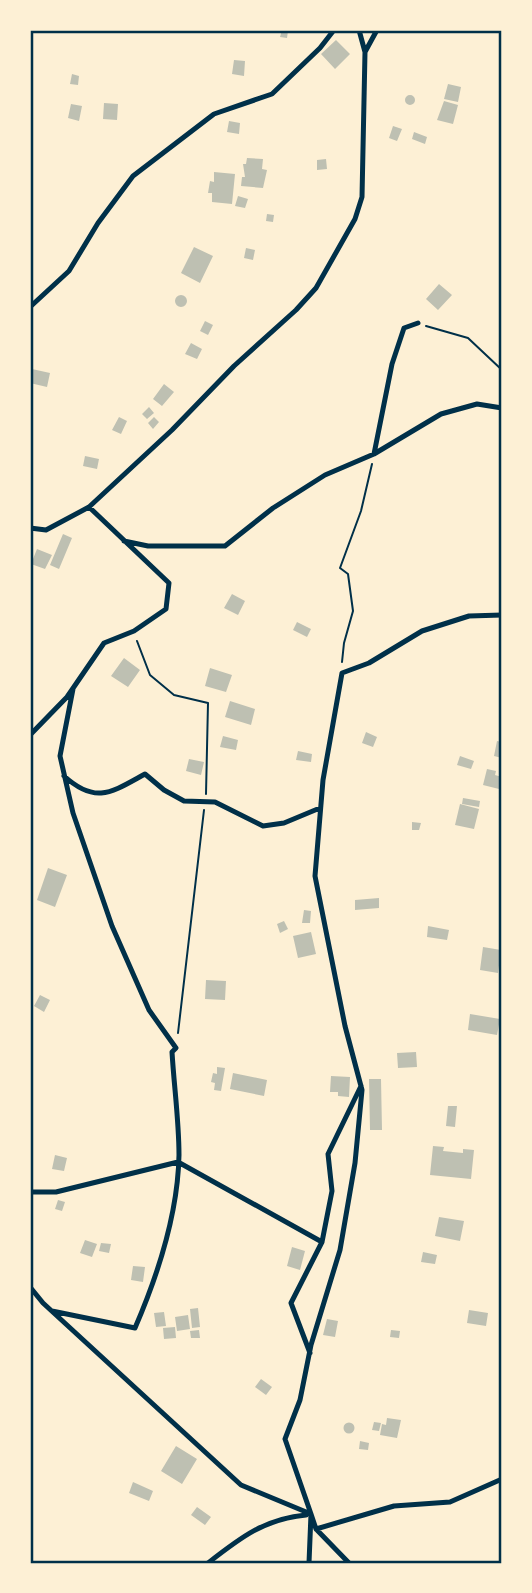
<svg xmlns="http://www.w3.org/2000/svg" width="532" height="1593" font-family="'Varela Round',sans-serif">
<rect width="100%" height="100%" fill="#fdf0d5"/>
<path fill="#bec0b2" d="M282,30L288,31L287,38L280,37Z
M336,40L350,54L335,69L321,54Z
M234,60L245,61L244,76L232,74Z
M72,74L79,76L78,85L70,84Z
M448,84L461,87L458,102L444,99Z
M405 100a5 5 0 1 1 10 0a5 5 0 1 1-10 0Z
M444,101L458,105L453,124L437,120Z
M104,103L118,104L117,120L103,119Z
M71,104L82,106L79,121L68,118Z
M229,121L240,123L239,134L227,132Z
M393,126L402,129L397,141L389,138Z
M414,132L427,137L425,144L412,139Z
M247,158L263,159L262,169L267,170L263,188L241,186L242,177H245L243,164H246Z
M326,159L327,169L317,170V160Z
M214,172L235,174L232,204L212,202V193H208L210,181L214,182Z
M238,196L248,199L245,208L235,206Z
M267,214L274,215L273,222L266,221Z
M194,247L213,256L200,283L181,273Z
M246,248L255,250L253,260L244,258Z
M439,284L452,295L438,310L426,299Z
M175 301a6 6 0 1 1 12 0a6 6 0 1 1-12 0Z
M205,321L213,325L208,335L200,331Z
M191,343L202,349L197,359L185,354Z
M32,369L50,373L47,387L30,383Z
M164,384L174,392L162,406L153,399Z
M149,407L154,413L147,419L142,414Z
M119,417L127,421L121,434L112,430Z
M154,417L159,422L153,429L148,423Z
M85,456L99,459L97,469L83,466Z
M63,534L72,538L59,569L50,565Z
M37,549L52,555L45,569L31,564Z
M232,594L245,601L238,615L224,608Z
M297,622L311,629L307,637L293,630Z
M124,658L140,670L128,687L111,676Z
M210,668L232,675L226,692L205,686Z
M230,701L255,709L251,725L225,717Z
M366,732L377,737L373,747L362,743Z
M223,736L238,740L236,750L220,747Z
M497,741L502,742V758L494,756Z
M298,751L312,754L311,762L296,760Z
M460,756L474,761L471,769L457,765Z
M189,759L204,762L201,775L186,771Z
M487,769L496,771L495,775L502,777L499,789L483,785Z
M463,798L480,801L479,807L462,804Z
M460,804L479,809L474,829L455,825Z
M412,822L421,823L419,830H412Z
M48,868L67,875L55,907L37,900Z
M379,898V908L355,910V900Z
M304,910L311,911L310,923H302Z
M284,921L288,929L280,933L277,924Z
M428,926L449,930L447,940L427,937Z
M311,932L316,954L298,958L293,936Z
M483,947L501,950L498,973L480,970Z
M206,980L226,981L225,1000L205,999Z
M40,995L50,1000L44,1012L34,1006Z
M470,1014L500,1019L497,1035L468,1030Z
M416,1052L417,1067L398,1068L397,1053Z
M217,1067L225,1068L221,1091L214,1090L215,1083L211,1082L213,1073L217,1074Z
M233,1073L267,1080L264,1096L230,1089Z
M331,1076L350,1077L349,1097L338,1096V1092H330Z
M369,1079H381L382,1130H370Z
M448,1106H457L455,1127L446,1126Z
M433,1146L444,1147L443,1151L463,1153V1149L474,1150L471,1179L430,1175Z
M55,1155L67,1158L64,1171L52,1169Z
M58,1200L65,1202L62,1211L55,1209Z
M439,1217L464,1221L460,1241L435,1236Z
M85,1240L97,1244L92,1257L80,1253Z
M101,1243L111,1244L109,1253L99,1251Z
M292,1247L305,1251L300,1270L287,1266Z
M423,1252L437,1255L435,1264L421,1262Z
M133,1266L145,1267L143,1282L131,1280Z
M198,1308L200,1327L192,1328L190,1309Z
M469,1310L488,1313L486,1326L467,1323Z
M164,1312L166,1326L156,1327L154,1313Z
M188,1315L190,1329L177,1331L175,1317Z
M327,1319L338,1321L335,1337L323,1335Z
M175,1327L176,1338L164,1339L163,1328Z
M199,1330L200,1338H191L190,1331Z
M391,1330L400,1331L399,1338L390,1337Z
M261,1379L272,1387L266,1395L255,1387Z
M387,1418L401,1420L397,1438L380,1435L382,1424L386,1425Z
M374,1422L381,1423L379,1431L372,1430Z
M343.5 1428a5.5 5.5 0 1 1 11 0a5.5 5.5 0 1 1-11 0Z
M360,1441L369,1443L368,1450L359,1449Z
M176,1446L197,1459L182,1484L161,1471Z
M133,1482L153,1491L149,1501L129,1493Z
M197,1507L211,1517L205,1525L191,1515Z"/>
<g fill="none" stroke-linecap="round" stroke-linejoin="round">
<path stroke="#003049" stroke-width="2" d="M426,326L468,338L502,370
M137,641L150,675L174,695L208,703L206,794
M342,662L344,643L353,611L348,574L340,568L361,511L372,464
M178,1033L204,810"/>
<path stroke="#003049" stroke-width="5" d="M359,30L365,52L377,30
M30,307L69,271L98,223L133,176L214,114L272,94L320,48L334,30
M374,454L392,364L404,328L418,323
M30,528L46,530L89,507L172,430L234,366L296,310L316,288L355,219L362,197L365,52
M124,541L148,546H225L273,508L325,475L374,454L441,414L477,404L502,408
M30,735L67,697L104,643L134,631L166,609L169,583L89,507
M64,776C96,805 112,792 145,774L164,790L184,801L215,802L263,826L284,823L320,808
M30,1192H56L178,1162L322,1242L291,1303L310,1353
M322,1242L332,1191L328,1154L361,1086
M30,1287L43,1303L241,1485L311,1514L316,1529L349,1563
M52,1311L135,1328C157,1277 178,1212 179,1155C179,1121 174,1086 172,1052L176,1048L149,1010L112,926L73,813L60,756L73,689
M316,1529L394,1506L450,1502L502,1479
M208,1563C240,1538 264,1519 306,1515
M309,1563L311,1514L285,1439L300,1400L311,1345L340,1250L355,1163L362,1090L345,1026L315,876L323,780L342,673L369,663L422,631L469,616L502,615"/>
</g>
<rect width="532" height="1593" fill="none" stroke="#fdf0d5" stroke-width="63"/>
<rect x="32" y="32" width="468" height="1530" fill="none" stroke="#003049" stroke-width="2.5"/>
</svg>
